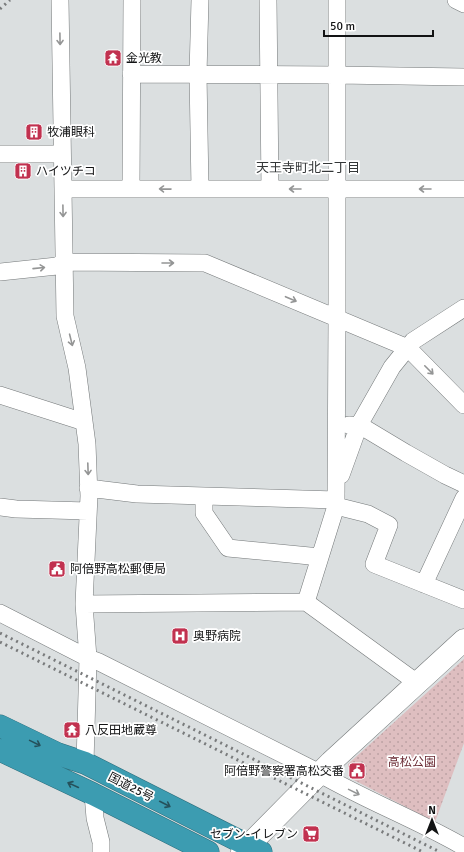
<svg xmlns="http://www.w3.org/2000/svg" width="464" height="852" font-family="Signika,'Noto Sans JP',sans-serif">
<defs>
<pattern id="grass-dots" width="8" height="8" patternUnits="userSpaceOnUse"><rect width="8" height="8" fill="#debec0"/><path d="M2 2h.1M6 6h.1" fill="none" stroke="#bda2a4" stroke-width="1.8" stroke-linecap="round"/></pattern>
</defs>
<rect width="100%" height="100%" fill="#dbdfe0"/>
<path fill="url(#grass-dots)" d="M464,659V743L435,822L350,778L366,776L365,766L348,767V764Z"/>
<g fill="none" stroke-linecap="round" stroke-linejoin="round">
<g stroke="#747879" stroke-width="18">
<path id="street" d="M60,0L65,316L77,368L87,444L89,496L84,604L88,658L85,763
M268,0L270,189
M456,0L464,4
M131,74L337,75L464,77
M0,154H62
M131,188L132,0
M63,189H464
M200,189L198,74L200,0
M0,272L57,266L64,262L205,263L408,348L464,405
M0,395L84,422
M349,425L361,426L406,453L445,475L464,484
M341,475L359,425L392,367L413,341L464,308
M88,488L137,494L336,500
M204,496V513L228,548L320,557
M336,506L368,514L389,525L374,564L464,600
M0,507L16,509L88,511
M424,584L464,498
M306,602L336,506V500L337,318V0
M84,604L306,602L409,677L417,684
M0,613L88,658L99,662L310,768C359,798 414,818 464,847
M93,794L95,818L101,842V852"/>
</g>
<g stroke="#747879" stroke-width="23">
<path id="secondary" d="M242,852L331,762L464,640"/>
</g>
<g stroke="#2d6c7a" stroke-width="23">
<path id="highway" d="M0,726L58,754L85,763L261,852
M0,750L93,794L208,852"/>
</g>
<use href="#street" stroke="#fff" stroke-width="17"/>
<use href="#secondary" stroke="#fff" stroke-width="22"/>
<use href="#highway" stroke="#3c9cb1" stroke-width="22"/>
<path stroke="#797b7c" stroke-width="3" stroke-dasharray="2 4" stroke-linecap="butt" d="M0,9L10,0
M0,633L440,852
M0,642L423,852"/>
</g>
<defs><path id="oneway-shaft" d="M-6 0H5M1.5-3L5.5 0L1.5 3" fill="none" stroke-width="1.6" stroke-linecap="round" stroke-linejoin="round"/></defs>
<g stroke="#949595">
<use href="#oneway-shaft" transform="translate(60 39) rotate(89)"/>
<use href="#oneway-shaft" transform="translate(165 189) rotate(-179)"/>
<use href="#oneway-shaft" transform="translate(295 189) rotate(180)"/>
<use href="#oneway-shaft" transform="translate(425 189) rotate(-180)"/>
<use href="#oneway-shaft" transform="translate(63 211) rotate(89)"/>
<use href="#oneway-shaft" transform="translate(168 263)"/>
<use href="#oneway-shaft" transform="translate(39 268) rotate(-6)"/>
<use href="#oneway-shaft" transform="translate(291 299) rotate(23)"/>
<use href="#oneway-shaft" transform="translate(71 340) rotate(76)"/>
<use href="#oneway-shaft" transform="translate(429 370) rotate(45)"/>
<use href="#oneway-shaft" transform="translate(88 469) rotate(88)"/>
<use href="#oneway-shaft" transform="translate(354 792) rotate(26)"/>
</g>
<g stroke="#25515b">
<use href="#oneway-shaft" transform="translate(35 743) rotate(26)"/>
<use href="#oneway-shaft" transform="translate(73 785) rotate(-155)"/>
<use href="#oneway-shaft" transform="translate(165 804) rotate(27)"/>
</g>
<defs>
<g id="temple-square" transform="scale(0.9)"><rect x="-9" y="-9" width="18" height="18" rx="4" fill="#c1314f" stroke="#fff"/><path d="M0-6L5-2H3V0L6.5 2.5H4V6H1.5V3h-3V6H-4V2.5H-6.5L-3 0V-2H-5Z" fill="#fff"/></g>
<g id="building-square" transform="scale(0.9)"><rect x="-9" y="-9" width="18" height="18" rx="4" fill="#c1314f" stroke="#fff"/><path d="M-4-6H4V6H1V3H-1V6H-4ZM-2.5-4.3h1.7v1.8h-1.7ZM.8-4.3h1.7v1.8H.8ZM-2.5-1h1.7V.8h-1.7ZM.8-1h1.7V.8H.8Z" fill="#fff"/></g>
<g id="civic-square" transform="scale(0.9)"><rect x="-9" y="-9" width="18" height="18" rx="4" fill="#c1314f" stroke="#fff"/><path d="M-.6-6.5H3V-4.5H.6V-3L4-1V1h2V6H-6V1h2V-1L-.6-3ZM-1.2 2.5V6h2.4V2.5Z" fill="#fff"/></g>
<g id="hospital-square" transform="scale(0.9)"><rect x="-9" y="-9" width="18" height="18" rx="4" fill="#c1314f" stroke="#fff"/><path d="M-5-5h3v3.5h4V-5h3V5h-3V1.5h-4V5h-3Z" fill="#fff"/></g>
<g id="supermarket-square" transform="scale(0.9)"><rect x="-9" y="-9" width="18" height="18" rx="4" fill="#c1314f" stroke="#fff"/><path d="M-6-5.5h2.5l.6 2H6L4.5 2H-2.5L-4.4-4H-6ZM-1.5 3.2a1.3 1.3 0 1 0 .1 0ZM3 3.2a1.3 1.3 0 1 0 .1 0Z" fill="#fff"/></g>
</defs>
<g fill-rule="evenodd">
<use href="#temple-square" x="113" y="58"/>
<use href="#building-square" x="34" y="132"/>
<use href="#building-square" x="23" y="171"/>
<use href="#civic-square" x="57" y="569"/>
<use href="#hospital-square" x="180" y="636"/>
<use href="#temple-square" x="72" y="730"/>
<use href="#civic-square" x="357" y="771"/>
<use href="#supermarket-square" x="311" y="834"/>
</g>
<g text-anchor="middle" stroke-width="3.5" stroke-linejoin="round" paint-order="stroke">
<g font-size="12" fill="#121314" stroke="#fff" text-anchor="start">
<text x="126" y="62">金光教</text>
<text x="47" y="136">牧浦眼科</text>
<text x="36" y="175">ハイツチコ</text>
<text x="70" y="573">阿倍野高松郵便局</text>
<text x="193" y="640">奥野病院</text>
<text x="85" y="734">八反田地蔵尊</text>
<text x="344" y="775" text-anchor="end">阿倍野警察署高松交番</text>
<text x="298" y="838" text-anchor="end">セブン-イレブン</text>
</g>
<g font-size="12" fill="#6a2b34" stroke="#fff">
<text x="412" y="766">高松公園</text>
</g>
<g font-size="12" fill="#121314" stroke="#fff">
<text transform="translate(131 787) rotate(27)" y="4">国道25号</text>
</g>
<g font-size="13" fill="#343738" stroke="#fff">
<text x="308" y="172">天王寺町北二丁目</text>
</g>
</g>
<g transform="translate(432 820)" stroke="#ffffff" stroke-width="3" paint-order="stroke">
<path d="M0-3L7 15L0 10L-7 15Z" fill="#121314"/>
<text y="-6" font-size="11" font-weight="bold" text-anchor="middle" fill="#121314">N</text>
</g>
<path d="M324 30v6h109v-6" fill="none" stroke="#121314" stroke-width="2"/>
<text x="330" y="30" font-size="12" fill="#121314" stroke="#ffffff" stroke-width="3" paint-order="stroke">50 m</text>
</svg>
